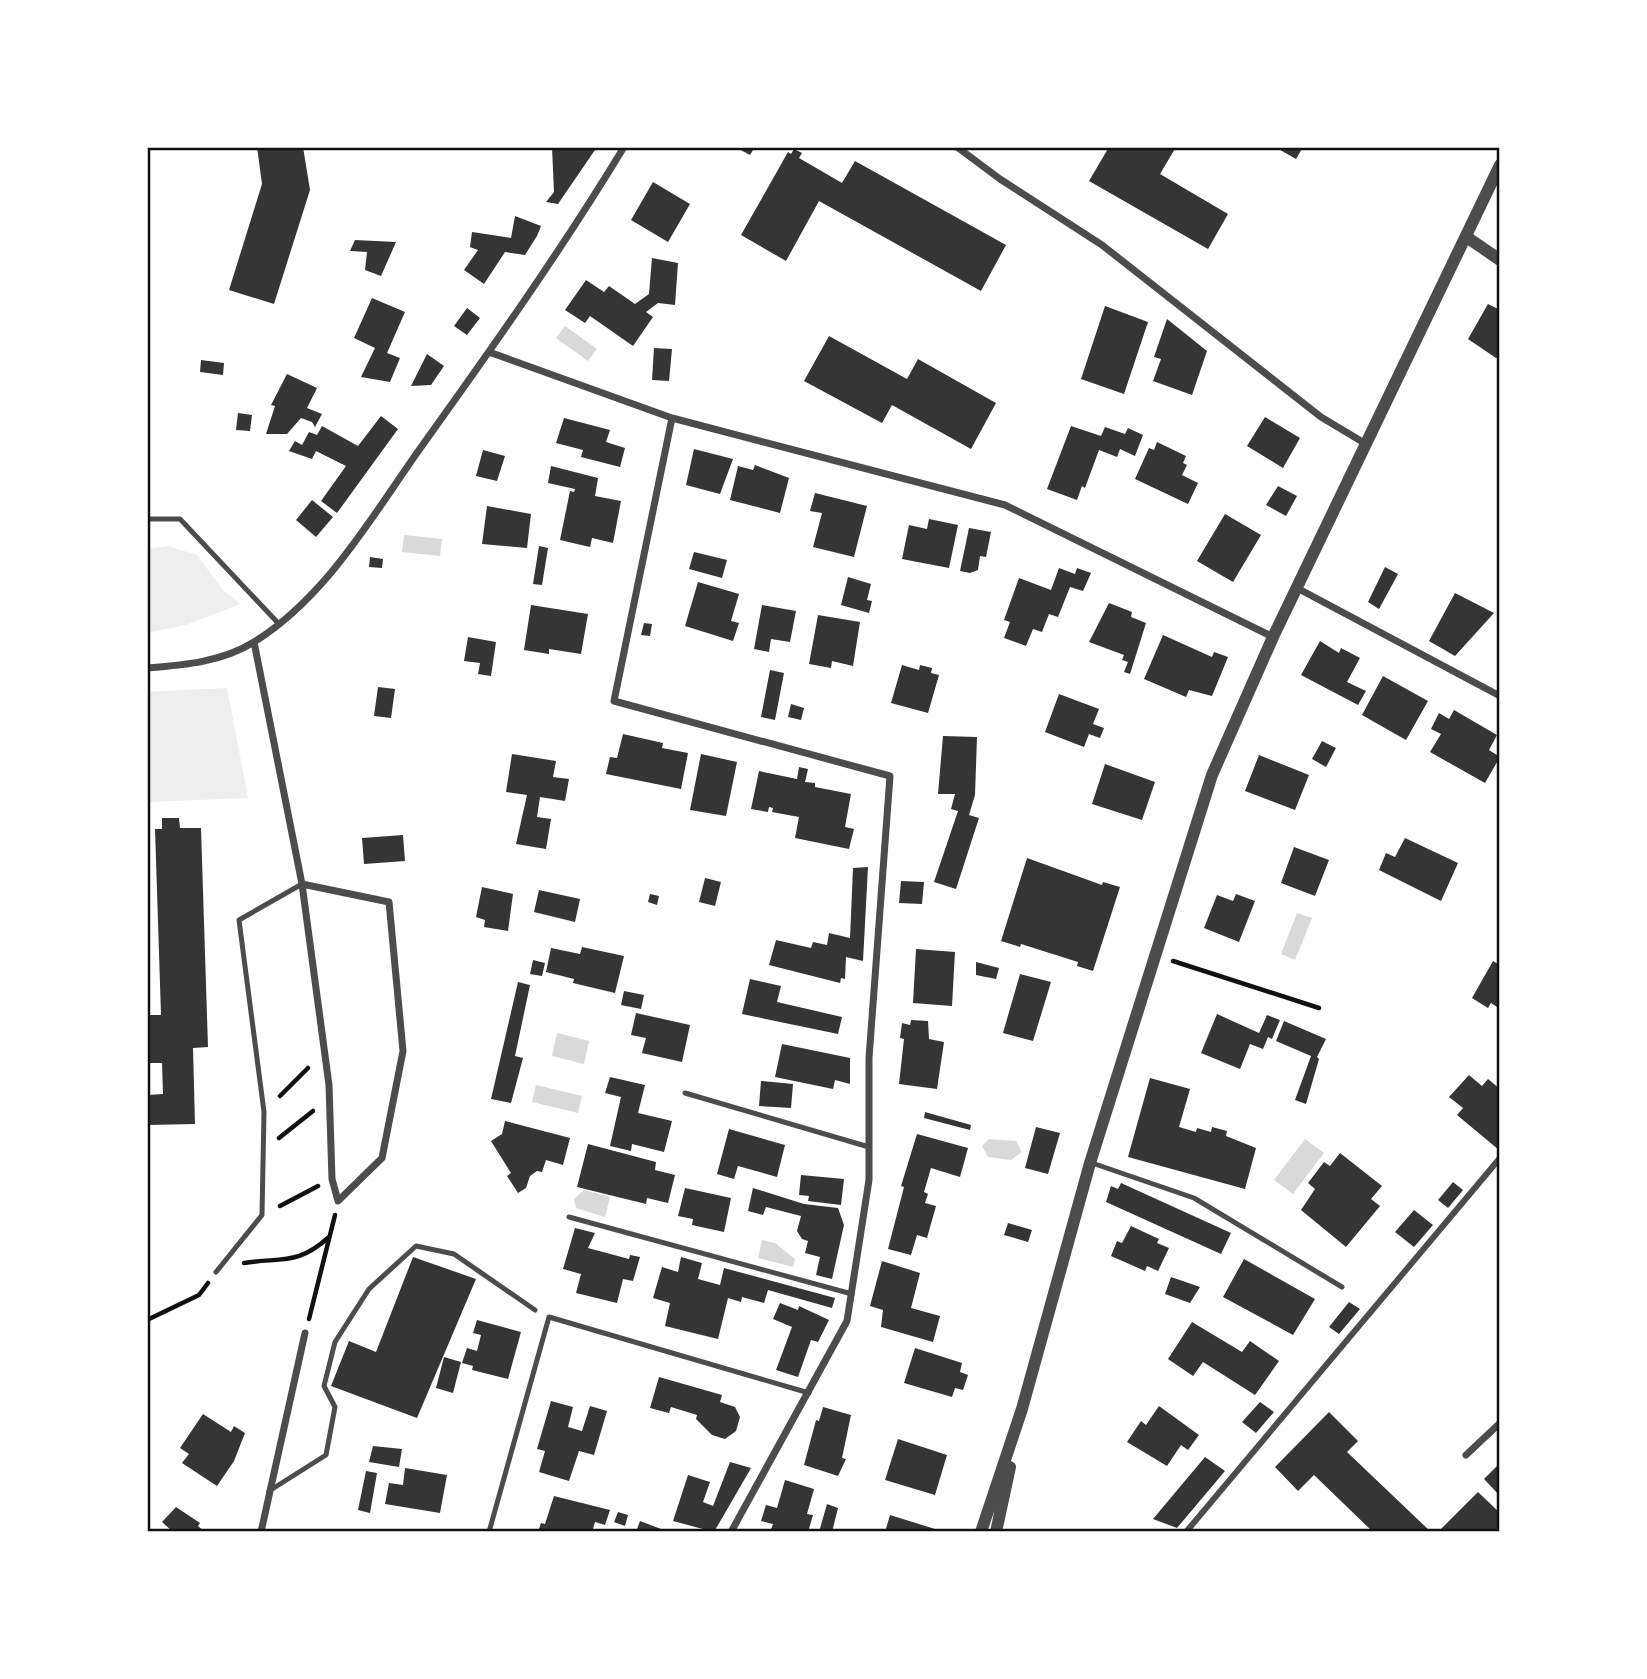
<svg xmlns="http://www.w3.org/2000/svg" width="1647" height="1679" font-family="'Fira Sans Condensed',sans-serif">
<rect width="100%" height="100%" fill="#fff"/>
<path fill="#eee" d="M168,546L197,555L222,589L240,604L186,625L147,633V549Z
M227,688L248,798L147,802V692Z"/>
<path fill="#d9d9d9" d="M565,326L597,349L588,361L556,338Z
M404,535L442,539L440,556L402,552Z
M1297,913L1312,918L1295,960L1281,954Z
M557,1033L589,1041L584,1064L552,1056Z
M536,1085L582,1096L578,1113L532,1102Z
M989,1139L1016,1141L1022,1152L1011,1160L988,1157L982,1146Z
M1305,1139L1324,1153L1293,1194L1274,1180Z
M584,1190L610,1197L605,1217L576,1208L574,1199Z
M762,1240L775,1243L795,1259L793,1267L758,1258Z"/>
<path fill="#353535" d="M257,147H303L310,190L274,304L229,290L262,184Z
M552,147H597L558,204L546,202L554,192Z
M735,147H755L750,155Z
M1109,147H1176L1160,174L1228,214L1208,249L1089,181Z
M1275,147H1303L1296,159Z
M794,149L802,153L799,158L842,183L855,161L1006,245L981,291L819,201L786,261L741,235L788,152L791,154Z
M653,182L690,204L668,242L631,220Z
M515,216L541,226L537,236L525,255L505,252L484,284L464,270L478,250L470,247L472,232L511,238Z
M355,240L396,242L381,276L365,270L367,252L350,251Z
M652,258L678,263L675,305L658,303L646,312L653,317L633,346L590,316L585,323L565,310L586,280L604,292L609,286L635,304L649,294Z
M372,298L405,312L387,353L400,358L390,382L361,377L375,348L354,338Z
M1488,304L1500,310V356L1496,358L1468,339Z
M1105,306L1148,322L1124,394L1081,379Z
M467,308L480,318L467,335L454,326Z
M1167,319L1207,351L1192,395L1153,381L1161,359L1154,357Z
M829,336L907,379L918,359L996,403L971,449L892,405L882,423L804,381Z
M654,348L672,349L669,381L652,380Z
M427,354L444,366L431,385L411,386Z
M201,360L224,363L223,375L200,372Z
M287,374L317,388L307,408L322,414L315,427L312,422L301,418L287,434H266L275,406L271,405Z
M238,413L252,415L250,431L236,430Z
M381,416L398,429L337,513L321,501L346,466L316,451L312,459L289,451L295,441L302,445L309,432L317,435L322,426L358,446Z
M1265,417L1300,438L1283,468L1247,446Z
M564,418L610,430L606,442L625,448L620,467L581,457L583,450L556,443Z
M1071,426L1101,436L1105,427L1125,434L1128,428L1143,435L1135,456L1120,449L1117,457L1099,450L1085,488L1082,486L1077,500L1047,489Z
M1157,442L1186,456L1183,463L1187,465L1182,475L1198,483L1188,504L1135,479L1149,448L1154,450Z
M694,449L733,459L720,494L686,485Z
M483,450L505,456L497,481L476,476Z
M755,465L789,478L780,513L730,500L738,466L753,470Z
M551,466L598,478L595,496L621,501L613,543L592,538L590,547L560,540L570,491L574,492L575,489L548,483Z
M1278,486L1297,496L1286,516L1266,505Z
M815,493L867,506L854,557L813,547L822,513L810,511Z
M312,500L333,517L316,537L296,520Z
M487,506L531,514L527,548L482,544Z
M1225,514L1261,535L1233,582L1197,561Z
M929,519L958,525L949,568L902,559L909,525L927,529Z
M969,528L991,532L986,557L980,556L978,570L970,573L960,571Z
M539,546L548,548L542,585L533,584Z
M694,552L727,560L722,578L689,569Z
M370,557L383,559L382,568L369,567Z
M1385,567L1398,574L1379,609L1368,602Z
M1059,568L1075,574L1077,568L1091,573L1083,591L1070,587L1058,617L1049,614L1042,632L1033,629L1026,646L1004,638L1010,622L1004,620L1019,578L1051,590Z
M848,577L871,584L867,600L872,601L869,613L841,605Z
M698,582L739,594L731,621L739,623L733,641L685,626Z
M1455,593L1494,613L1455,656L1429,641Z
M1109,603L1132,612L1131,617L1146,623L1130,674L1124,672L1128,662L1122,660L1124,655L1089,642Z
M531,605L588,614L581,654L549,649V654L524,650Z
M762,605L796,611L790,642L771,639L769,652L754,649Z
M818,615L860,622L853,666L832,661L831,668L809,664Z
M644,623L652,624L650,636L641,635Z
M1163,635L1212,657L1214,652L1228,657L1212,696L1189,690L1186,697L1144,679Z
M468,637L496,642L491,676L478,674L480,663L464,661Z
M1320,641L1339,653L1341,648L1360,658L1347,682L1366,691L1358,705L1301,675Z
M902,665L919,670L920,665L932,668L931,673L939,675L928,713L891,703Z
M770,670L784,673L775,720L761,717Z
M1383,676L1428,701L1406,740L1362,715Z
M378,687L395,689L391,718L374,716Z
M1059,694L1099,709L1093,724L1104,728L1100,738L1089,734L1084,747L1045,732Z
M791,704L804,708L801,720L788,717Z
M1454,710L1497,735L1489,750L1500,757L1485,783L1430,752L1441,734L1431,729L1439,713L1449,719Z
M623,734L663,743L662,748L688,753L681,789L606,774L610,757L617,758Z
M943,736L977,737L975,795L969,815L979,818L956,889L934,882L958,811L951,809L955,794H938Z
M1322,741L1336,748L1326,767L1312,759Z
M512,754L556,761L553,777L569,779L565,801L540,797L537,817L551,819L546,849L516,844L527,795L506,792Z
M701,754L737,762L726,816L690,810Z
M1259,755L1309,775L1295,810L1245,791Z
M1105,764L1155,782L1142,820L1092,804Z
M799,767L808,769L805,782L815,783V787L851,794L845,827L854,829L849,849L795,838L799,817L772,812L773,808L769,807L768,812L751,809L759,771L797,779Z
M162,818H179L180,828H201L208,1047L193,1048L195,1124L147,1125V1095L163,1094L162,1063H147V1015H161L155,829H162Z
M403,835L405,861L364,864L362,838Z
M1405,838L1458,863L1441,901L1379,870L1386,853L1395,857Z
M1294,847L1329,860L1315,896L1281,883Z
M1027,858L1102,885L1103,882L1120,887L1093,971L1077,966L1078,962L1021,944L1020,947L1001,941Z
M868,867L863,961L846,957L845,979L841,978L840,983L769,965L776,940L811,948L813,942L827,945L829,933L850,938L853,868Z
M705,878L721,882L715,906L699,902Z
M901,881L924,882L922,904L899,903Z
M482,887L513,894L508,931L484,927L485,920L476,917Z
M539,890L580,899L575,922L534,912Z
M650,894L659,896L657,905L648,902Z
M1236,894L1255,901L1239,942L1204,928L1217,895L1233,901Z
M582,947L624,956L615,993L573,983L574,979L546,972L551,948L580,954Z
M916,949L955,952L952,1006L913,1003Z
M533,960L545,963L542,976L530,974Z
M1493,961L1500,965V1009L1491,1003L1488,1008L1472,998Z
M976,962L999,968L996,979L976,975Z
M1020,974L1051,982L1033,1041L1003,1033Z
M750,979L781,986L777,1002L842,1017L838,1034L742,1014Z
M518,982L530,985L515,1056L523,1058L511,1103L491,1099Z
M624,991L644,995L641,1009L621,1005Z
M636,1013L690,1025L682,1062L642,1053L646,1038L631,1035Z
M1217,1014L1259,1033L1267,1015L1280,1020L1272,1039L1268,1037L1263,1049L1250,1044L1240,1069L1201,1053Z
M911,1020L928,1021L929,1039L944,1042L937,1089L899,1084L904,1039L900,1038L902,1023L910,1025Z
M1284,1021L1326,1039L1317,1057L1319,1059L1306,1104L1295,1100L1311,1056L1276,1041Z
M782,1044L850,1058V1084L835,1080L833,1089L775,1077Z
M1469,1075L1482,1086L1488,1079L1500,1089L1499,1150L1457,1115L1463,1108L1449,1097Z
M610,1077L645,1085L638,1113L672,1121L664,1152L632,1144L631,1151L610,1146L621,1097L605,1093Z
M1150,1078L1190,1089L1179,1127L1196,1132L1197,1128L1211,1132L1212,1127L1227,1131L1226,1136L1256,1148L1245,1189L1128,1157Z
M761,1081L793,1084L791,1108L759,1106Z
M925,1112L971,1125L970,1130L924,1118Z
M505,1121L570,1138L563,1165L546,1160L542,1172L537,1171L530,1176L526,1188L518,1193L507,1176L511,1173L491,1141L502,1134Z
M1036,1127L1060,1133L1048,1174L1025,1168Z
M729,1129L785,1145L777,1177L738,1166L734,1179L717,1174Z
M917,1134L968,1148L960,1177L931,1168L924,1192L928,1194L925,1203L936,1206L927,1238L917,1235L911,1255L888,1249L904,1187L901,1186Z
M588,1144L656,1162L655,1170L675,1175L668,1203L647,1198L646,1204L577,1187Z
M1340,1153L1382,1186L1371,1199L1380,1206L1346,1247L1301,1210L1315,1189L1308,1183L1324,1162L1330,1166Z
M801,1175L844,1179L841,1205L808,1201L809,1196L799,1195Z
M1453,1182L1463,1190L1448,1208L1438,1200Z
M1121,1183L1231,1233L1221,1254L1106,1202L1111,1186L1118,1189Z
M685,1188L731,1198L724,1232L692,1225L693,1219L678,1216Z
M753,1188L804,1204L838,1208L844,1225L832,1279L816,1275L820,1257L805,1253L808,1241L802,1239L797,1231L801,1216L766,1207L763,1215L748,1211Z
M1414,1210L1433,1225L1414,1247L1395,1232Z
M1008,1223L1032,1230L1028,1242L1004,1235Z
M1131,1226L1159,1239L1157,1243L1169,1248L1158,1271L1147,1266L1145,1271L1111,1256L1117,1241L1122,1243Z
M575,1228L595,1233L588,1248L629,1259L630,1255L640,1257L633,1281L623,1279L617,1303L576,1293L581,1274L563,1269Z
M413,1257L476,1279L417,1418L331,1386L349,1341L376,1352Z
M681,1257L702,1263L698,1279L720,1285L724,1268L835,1298L832,1308L768,1290L764,1303L742,1297L741,1302L728,1298L718,1339L665,1326L670,1303L653,1298L662,1267L678,1272Z
M1244,1259L1315,1299L1293,1335L1223,1297Z
M882,1261L920,1273L911,1308L940,1316L933,1342L881,1327L883,1310L870,1306Z
M1171,1277L1200,1287L1190,1303L1165,1294Z
M1349,1302L1360,1309L1339,1334L1329,1327Z
M780,1303L798,1310L799,1306L829,1320L818,1342L811,1340L798,1377L776,1370L792,1327L773,1319Z
M477,1320L521,1332L508,1379L472,1370L473,1366L462,1363L467,1348L477,1351L481,1335L473,1333Z
M1192,1322L1242,1352L1250,1341L1279,1361L1255,1395L1203,1362L1193,1376L1168,1359Z
M915,1348L962,1363L960,1372L968,1375L963,1390L955,1388L952,1397L904,1383Z
M444,1357L461,1362L453,1393L436,1388Z
M659,1377L722,1395L720,1402L735,1407L740,1417L736,1431L725,1439L712,1435L696,1419L697,1415L671,1407L669,1413L650,1408Z
M551,1401L573,1407L568,1427L582,1431L590,1406L607,1411L594,1455L579,1451L569,1481L539,1472L545,1451L537,1449Z
M1260,1402L1274,1412L1256,1433L1242,1422Z
M1159,1406L1199,1435L1188,1450L1181,1445L1167,1466L1127,1442L1141,1421L1146,1425Z
M823,1407L851,1415L842,1458L846,1459L838,1476L804,1465L816,1420L819,1421Z
M1329,1412L1358,1441L1347,1452L1431,1532H1373L1314,1475L1298,1491L1275,1467Z
M203,1414L231,1432L234,1426L245,1433L234,1461L217,1486L182,1463L189,1454L180,1448Z
M898,1439L947,1455L935,1495L885,1480Z
M373,1446L402,1449L399,1467L369,1462Z
M1205,1457L1225,1471L1177,1528L1153,1519Z
M730,1462L751,1468L714,1532L673,1521L688,1475L710,1482L703,1502L713,1506Z
M1500,1463V1496L1484,1479Z
M405,1468L447,1475L440,1513L385,1504L389,1483L403,1485Z
M366,1471L377,1473L370,1513L358,1510Z
M785,1480L814,1489L807,1514L813,1515L808,1532H770L773,1524L761,1521L766,1505L777,1508Z
M1478,1492L1500,1513V1526L1494,1532H1438Z
M554,1496L610,1510L605,1525L595,1522L592,1532H538L541,1523L545,1524Z
M827,1504L838,1508L832,1532H819Z
M176,1507L200,1523L198,1526L205,1532H173L162,1522Z
M618,1512L628,1515L625,1526L614,1522Z
M890,1515L935,1529L934,1532H885Z
M640,1521L669,1532H636Z"/>
<g fill="none" stroke-linecap="round" stroke-linejoin="round">
<path stroke="#111" stroke-width="4.5" d="M1173,961L1319,1008
M280,1096L308,1068
M279,1138L313,1111
M280,1206L318,1186
M244,1263C281,1257 297,1266 329,1237
M309,1319L335,1215
M147,1320L199,1295L208,1283"/>
<path stroke="#4c4c4c" stroke-width="5" d="M147,519H180L279,624
M685,1093L869,1147
M1092,1163L1194,1198L1342,1287
M569,1217L852,1294
M216,1272L262,1215L264,1112L239,920L302,884
M269,1491L326,1455L335,1407L324,1386L335,1342L369,1289L416,1246L454,1254L535,1310
M489,1532L549,1317L809,1393"/>
<path stroke="#4c4c4c" stroke-width="6" d="M1186,1532L1500,1158"/>
<path stroke="#4c4c4c" stroke-width="7" d="M957,147L1000,179L1102,245L1321,417L1366,444
M489,352L672,418L1005,505L1273,637
M672,418L614,701L890,776L869,1058V1180L847,1321L731,1532
M1297,588L1500,696
M254,642L302,884L329,1085L332,1179L338,1201L382,1158L403,1051L389,902L302,884
M147,668C184,665 222,662 254,642C326,597 371,518 419,450C490,351 561,251 624,147
M1466,1455L1500,1423
M261,1532L305,1333"/>
<path stroke="#4c4c4c" stroke-width="12" d="M1468,238L1500,260
M981,1532L1022,1409L1090,1163L1212,775L1273,637L1500,165
M996,1532L1010,1467"/>
</g>
<rect width="1647" height="1679" fill="none" stroke="#ffffff" stroke-width="298"/>
<rect x="149" y="149" width="1349" height="1381" fill="none" stroke="#111" stroke-width="2.5"/>
</svg>
